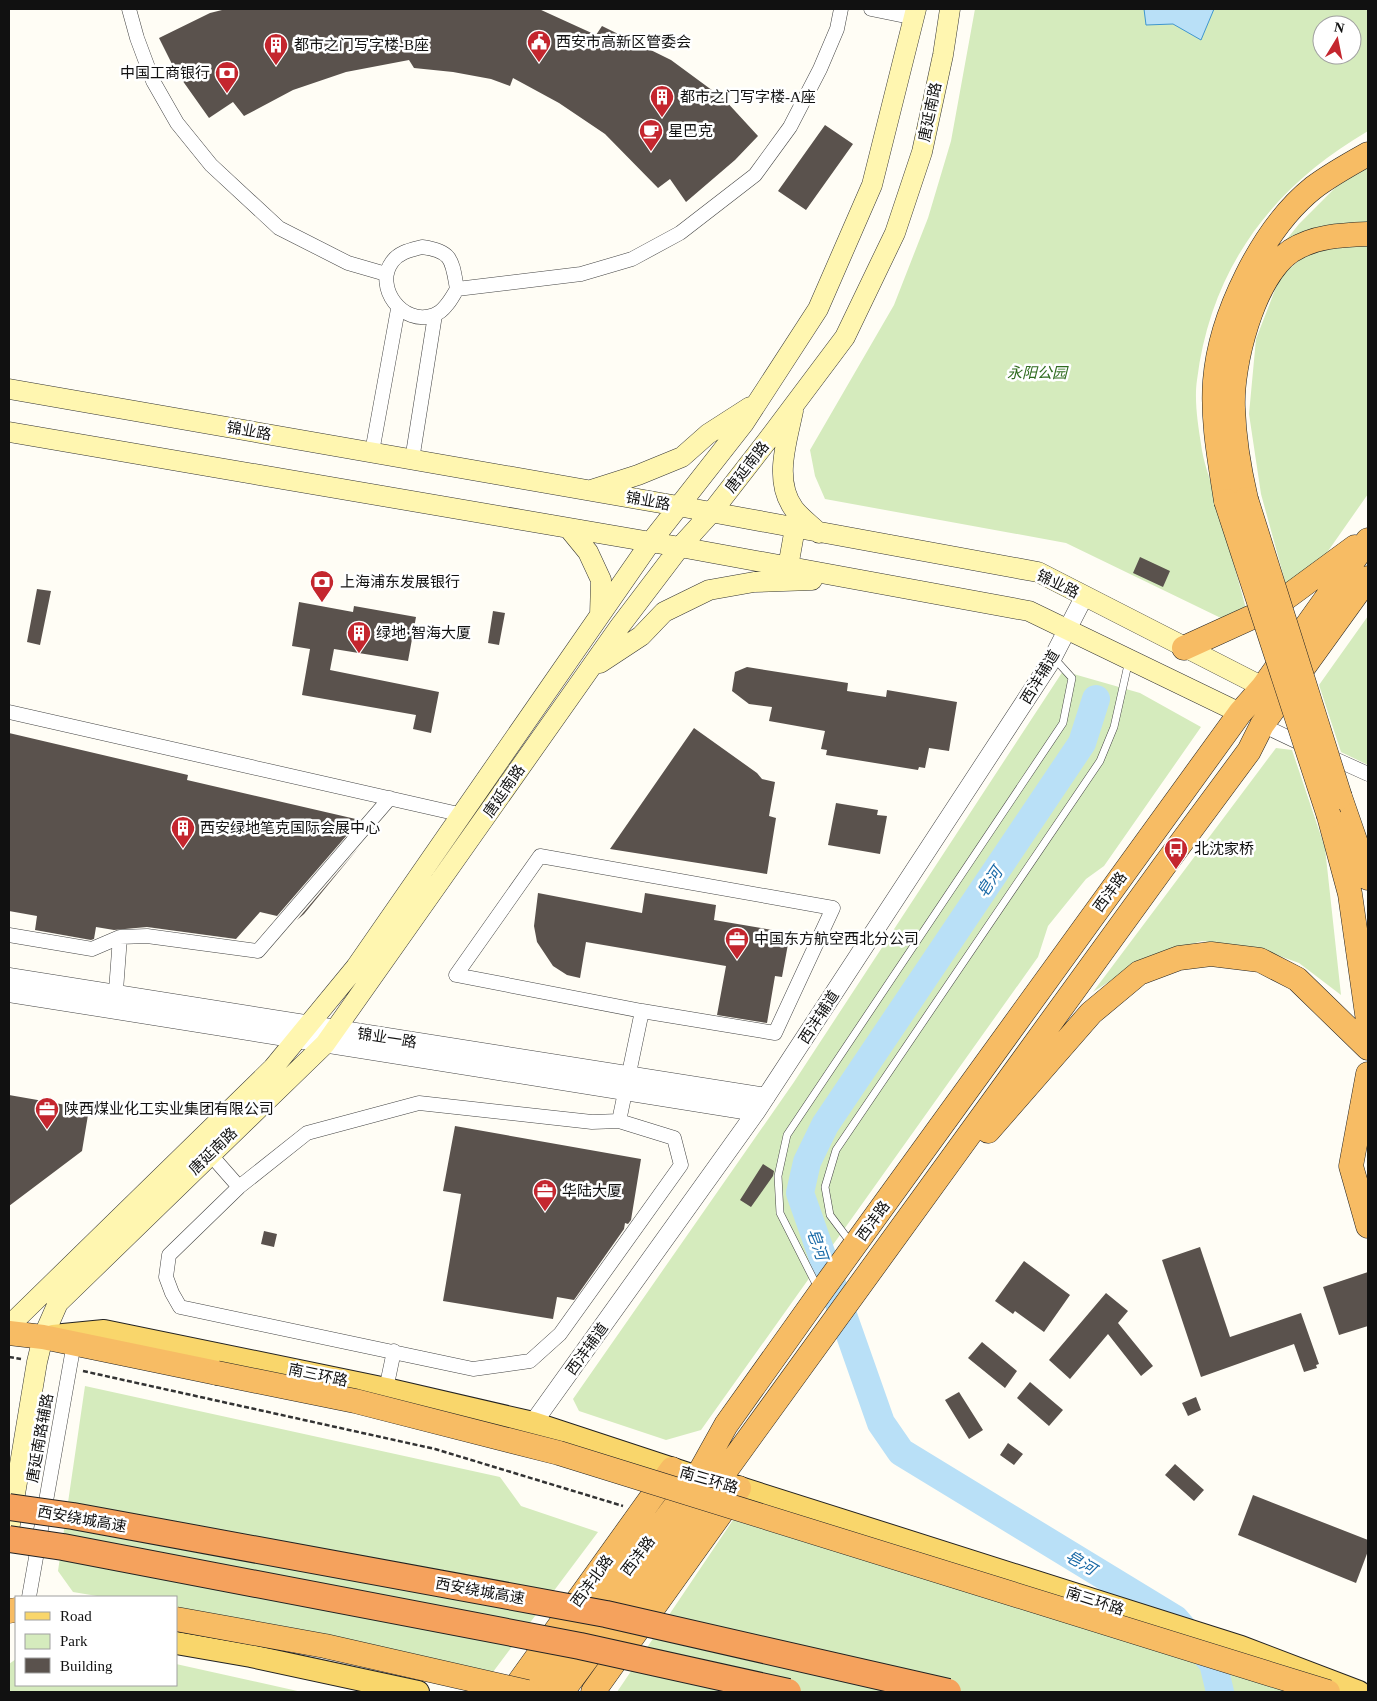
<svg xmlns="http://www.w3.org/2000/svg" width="1377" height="1701" font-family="'Times New Roman','Noto Sans SC',serif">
<rect width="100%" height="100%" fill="#fffdf5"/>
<path fill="#d5ebbd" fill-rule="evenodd" d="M975,9H1368V131C1272,187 1211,268 1197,380C1194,400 1198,425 1201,444C1203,461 1210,479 1215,496C1225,533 1236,571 1246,609L1225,620L1066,543L825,499L815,476L810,450L894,305L928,218L951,141ZM1322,25H1352V55H1322Z
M1368,166V227L1278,250L1299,224L1336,187Z
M1346,244L1368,246V494L1326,554L1286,585L1261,494L1249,414L1256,339L1280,277L1310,251Z
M1368,616V765L1341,752L1319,685Z
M1063,671L1140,693L1201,727L1104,866L1086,879L1048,926L1038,957L701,1430L666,1440L579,1411L573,1399L794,1082Z
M1276,748L1292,750L1325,848L1341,995L1299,963L1258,948L1202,941L1147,957L1093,992Z
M85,1386L500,1477L521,1506L598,1532L493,1672L241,1620L176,1609V1597H103L73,1592L58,1571Z
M733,1520L1294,1692H617Z
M16,1659V1685H176V1664L302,1692H9V1664Z"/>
<path fill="#b9e0f7" stroke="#3f96cf" d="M1144,9H1214L1201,40L1173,24L1146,25Z"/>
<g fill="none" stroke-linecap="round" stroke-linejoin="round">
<path stroke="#b9e0f7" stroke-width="28" d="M1096,699L1082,743L825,1125L807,1162L800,1193L881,1423L901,1452L1175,1619L1213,1663L1220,1692"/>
</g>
<path fill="#5a524d" d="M226,9H539L596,35L602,26L671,60L724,99L758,136L735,160L686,202L670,179L658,188L605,134L559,103L513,78L510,86L491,79L453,72L414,68L409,60L346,72L293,90L244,116L233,102L209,118L175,70L159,38L210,13Z
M825,125L853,144L806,210L778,191Z
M1140,557L1170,571L1163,587L1133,573Z
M37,589L51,591L40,645L27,642Z
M299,602L353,612L354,606L416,617L408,661L334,649L330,670L439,692L431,733L413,729L416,715L302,695L310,649L292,646Z
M493,611L505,613L499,645L488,643Z
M747,667L848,683L847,691L886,697L887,690L957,702L949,751L929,748L925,768L919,767L918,770L826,755L827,750L821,749L825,731L769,721L772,707L749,704L732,691L735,672Z
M694,728L757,773L762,779L775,782L769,816L776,818L767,874L610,849Z
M9,733L188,775L187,780L360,820L277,916L260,912L236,939L147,927L114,930L96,927L94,939L91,940L35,930L37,916L9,911Z
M836,803L878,810L877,815L887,816L880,854L828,845Z
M360,846L304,914L297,920Z
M538,893L642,913L645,893L716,905L714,920L790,933L782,977L775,976L767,1023L717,1015L726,966L586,942L580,978L567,975L553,966L537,942L534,926Z
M9,1095L89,1109L82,1151L9,1206Z
M455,1126L641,1159L631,1220L628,1224L625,1223L624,1229L574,1300L557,1297L553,1319L443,1301L461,1194L443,1191Z
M763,1164L774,1171L773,1176L751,1207L740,1200Z
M264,1231L277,1234L274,1247L261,1244Z
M1200,1247L1230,1337L1301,1313L1319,1364L1316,1365L1317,1368L1304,1372L1294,1344L1201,1377L1162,1260Z
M1024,1261L1070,1295L1044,1332L1015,1311L1013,1314L995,1301Z
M1368,1272V1326L1339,1335L1323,1287Z
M1106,1293L1128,1311L1118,1323L1153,1366L1141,1376L1108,1334L1070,1379L1049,1360Z
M982,1342L1017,1371L1005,1388L968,1358Z
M1030,1382L1063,1410L1049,1426L1017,1398Z
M959,1392L983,1430L969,1439L945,1400Z
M1196,1397L1201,1410L1188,1416L1182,1403Z
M1008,1443L1023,1454L1014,1465L1000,1455Z
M1175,1464L1204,1490L1194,1501L1165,1475Z
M1253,1495L1368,1540V1551L1356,1583L1238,1535Z"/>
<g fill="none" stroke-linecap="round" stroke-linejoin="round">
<g stroke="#444" stroke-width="8">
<path id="service" d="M851,1243L830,1215L825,1187L836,1150L1100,761L1114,727L1129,660
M818,1288L780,1213L778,1176L787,1135L1063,723L1072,678L1054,658"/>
</g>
<g stroke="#444" stroke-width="15">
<path id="minor" d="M129,9L137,38L153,81L177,123L211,165L279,228L348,263L386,274
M871,9L915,18
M422,247C453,251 452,261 457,289C452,298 444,312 434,315C402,327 374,286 392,262C399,252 411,250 422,247Z
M457,289L581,274L632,259L680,233L755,175L790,127L820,69L837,29L841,9
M372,452L398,309
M412,460L435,315
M9,712L463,815
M1262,725L1306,746
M1326,755L1368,774
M9,935L92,949L120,937L147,936L258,951L390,798
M115,1004L120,937
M419,1103L592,1122L619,1121L674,1138L681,1165L560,1334L530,1361L473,1369L180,1307L172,1293L166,1277L169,1255L239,1187L307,1133Z
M619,1121L642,1011L775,1033L833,908L540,856L456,975L642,1011
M210,1154L239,1187
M386,1389L394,1351
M29,1597L74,1343"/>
</g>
<g stroke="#444" stroke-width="19">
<path id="tertiary" d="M9,977L766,1097
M9,993L756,1112
M533,1423L756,1112L1050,663L1084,597"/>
</g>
<g stroke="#333" stroke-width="21">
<path id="secondary" d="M9,389L678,506L1038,572L1263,687
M793,411C787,441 773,481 794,509C801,518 811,525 819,533
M9,432L680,547L1029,611L1240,713
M591,490L638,475L682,457L708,434L750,407
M570,530L588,552L601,580L600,615
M788,567L795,528
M600,663L641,636L664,612L709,590L754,582L812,580
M9,1326L273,1068L356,967L650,543L744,423L818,309L872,185L916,9
M9,1530L37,1362L43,1337L58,1303L325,1044L620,626L680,547L711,513L767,441L845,337L895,233L922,152L943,55L950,9"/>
</g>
<g stroke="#222" stroke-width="24">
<path id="primary" d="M53,1336L104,1331L386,1389L533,1423L697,1477L718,1481L1241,1647L1359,1692
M176,1643L251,1656L418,1692"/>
</g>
<g stroke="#222" stroke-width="25">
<path id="trunk" d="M1246,499C1239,469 1234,440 1233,408C1231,365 1253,277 1291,251C1314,236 1342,235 1368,234
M1226,501C1220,461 1212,421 1215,381C1220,316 1262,229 1313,188C1330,175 1350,164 1368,154
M1184,648L1272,608L1355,547
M1340,797L1368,878
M1329,816L1350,894L1368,1021
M1368,1074L1351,1166L1368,1226
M988,1131L1091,1013L1139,973L1179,958L1211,954L1260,960L1297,979L1368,1048
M9,1333L43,1337L217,1373
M9,1611L16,1610
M512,1692L672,1469
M537,1692L697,1477L726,1425L820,1293L1240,713L1263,687L1368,540
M562,1692L718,1481L1164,866L1249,751L1262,725L1368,578
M593,1692L739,1488"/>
</g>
<path stroke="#333" stroke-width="2.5" stroke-dasharray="5 2.5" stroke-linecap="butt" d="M9,1357L21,1359
M83,1371L435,1449L623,1506"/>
<use href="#service" stroke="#fff" stroke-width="7"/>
<use href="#minor" stroke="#fff" stroke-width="14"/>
<use href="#tertiary" stroke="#fff" stroke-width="18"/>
<use href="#secondary" stroke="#fff6b0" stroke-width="20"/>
<use href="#primary" stroke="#f9d66b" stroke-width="22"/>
<use href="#trunk" stroke="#f7bc64" stroke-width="24"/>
<g stroke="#222" stroke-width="25" stroke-linecap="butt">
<path id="trunk-bridge" d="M1246,499L1340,797
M1226,501L1329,816
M217,1373L355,1401L559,1453L1328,1692
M176,1619L325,1646L527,1692"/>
</g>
<g stroke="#222" stroke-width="28" stroke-linecap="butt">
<path id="motorway-bridge" d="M9,1507L73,1516L606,1614L948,1692
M9,1539L63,1547L580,1646L788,1692"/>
</g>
<use href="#trunk-bridge" stroke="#f7bc64" stroke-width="24"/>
<use href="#motorway-bridge" stroke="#f5a25d" stroke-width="26"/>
</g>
<defs>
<g id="civic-pin" transform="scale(1.25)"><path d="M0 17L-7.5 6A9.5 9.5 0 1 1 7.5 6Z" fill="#c4262e" stroke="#fff"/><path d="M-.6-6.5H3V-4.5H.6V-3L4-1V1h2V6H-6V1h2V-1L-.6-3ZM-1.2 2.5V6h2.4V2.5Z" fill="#fff"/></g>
<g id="building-pin" transform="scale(1.25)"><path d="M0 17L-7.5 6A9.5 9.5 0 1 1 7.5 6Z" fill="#c4262e" stroke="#fff"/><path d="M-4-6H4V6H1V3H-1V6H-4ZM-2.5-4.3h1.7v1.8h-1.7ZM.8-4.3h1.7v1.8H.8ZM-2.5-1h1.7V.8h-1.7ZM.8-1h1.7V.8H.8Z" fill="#fff"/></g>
<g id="bank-pin" transform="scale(1.25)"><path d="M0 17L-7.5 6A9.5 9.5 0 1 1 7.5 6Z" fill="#c4262e" stroke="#fff"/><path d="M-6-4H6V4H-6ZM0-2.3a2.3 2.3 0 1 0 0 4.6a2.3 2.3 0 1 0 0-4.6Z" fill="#fff"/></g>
<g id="cafe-pin" transform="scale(1.25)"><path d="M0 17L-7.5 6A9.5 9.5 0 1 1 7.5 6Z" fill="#c4262e" stroke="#fff"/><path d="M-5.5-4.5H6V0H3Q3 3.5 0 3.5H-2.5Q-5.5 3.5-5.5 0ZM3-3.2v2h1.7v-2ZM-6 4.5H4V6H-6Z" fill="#fff"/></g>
<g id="bus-pin" transform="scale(1.25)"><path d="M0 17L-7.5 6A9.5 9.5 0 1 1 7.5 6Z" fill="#c4262e" stroke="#fff"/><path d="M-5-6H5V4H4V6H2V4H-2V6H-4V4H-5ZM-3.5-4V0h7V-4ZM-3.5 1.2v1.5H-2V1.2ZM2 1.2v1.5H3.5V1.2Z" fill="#fff"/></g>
<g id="office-pin" transform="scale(1.25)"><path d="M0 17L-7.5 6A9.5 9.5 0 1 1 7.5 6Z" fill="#c4262e" stroke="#fff"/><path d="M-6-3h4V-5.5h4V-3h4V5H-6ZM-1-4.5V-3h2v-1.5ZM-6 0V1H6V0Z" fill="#fff"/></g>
</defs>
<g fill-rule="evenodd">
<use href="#civic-pin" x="539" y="42"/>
<use href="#building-pin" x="276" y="45"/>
<use href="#bank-pin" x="227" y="73"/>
<use href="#building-pin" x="662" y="97"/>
<use href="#cafe-pin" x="651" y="131"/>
<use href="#bank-pin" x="322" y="582"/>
<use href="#building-pin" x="359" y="633"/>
<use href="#building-pin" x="183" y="828"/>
<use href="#bus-pin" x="1176" y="849"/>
<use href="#office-pin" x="737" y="939"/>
<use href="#office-pin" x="47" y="1109"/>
<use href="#office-pin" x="545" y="1191"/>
</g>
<g text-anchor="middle" stroke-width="5" stroke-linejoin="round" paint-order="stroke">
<g font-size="15" fill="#111" stroke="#fff" text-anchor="start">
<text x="556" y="47">西安市高新区管委会</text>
<text x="294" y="50">都市之门写字楼-B座</text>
<text x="210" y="78" text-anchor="end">中国工商银行</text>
<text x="680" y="102">都市之门写字楼-A座</text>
<text x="668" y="136">星巴克</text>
<text x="340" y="587">上海浦东发展银行</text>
<text x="376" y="638">绿地·智海大厦</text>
<text x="200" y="833">西安绿地笔克国际会展中心</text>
<text x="1194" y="854">北沈家桥</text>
<text x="754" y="944">中国东方航空西北分公司</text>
<text x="64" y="1114">陕西煤业化工实业集团有限公司</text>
<text x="562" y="1196">华陆大厦</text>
</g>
<g font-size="15" fill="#111" stroke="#fff">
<text transform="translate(930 112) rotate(-78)" y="5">唐延南路</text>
<text transform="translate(249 431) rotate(10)" y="5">锦业路</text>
<text transform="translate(747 467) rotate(-52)" y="5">唐延南路</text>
<text transform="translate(648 501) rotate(10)" y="5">锦业路</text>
<text transform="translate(1058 584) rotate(26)" y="5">锦业路</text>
<text transform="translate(1040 677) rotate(-59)" y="5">西沣辅道</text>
<text transform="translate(504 791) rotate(-55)" y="5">唐延南路</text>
<text transform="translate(1110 892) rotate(-54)" y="5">西沣路</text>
<text transform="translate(819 1017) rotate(-57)" y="5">西沣辅道</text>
<text transform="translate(387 1038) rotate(9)" y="5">锦业一路</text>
<text transform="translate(213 1151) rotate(-44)" y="5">唐延南路</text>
<text transform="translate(873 1221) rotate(-54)" y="5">西沣路</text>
<text transform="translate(587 1349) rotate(-54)" y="5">西沣辅道</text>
<text transform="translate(318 1375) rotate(12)" y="5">南三环路</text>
<text transform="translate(40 1438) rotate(-80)" y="5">唐延南路辅路</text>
<text transform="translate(709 1480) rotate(16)" y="5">南三环路</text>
<text transform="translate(82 1519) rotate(10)" y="5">西安绕城高速</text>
<text transform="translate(638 1556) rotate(-53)" y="5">西沣路</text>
<text transform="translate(592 1581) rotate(-54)" y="5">西沣北路</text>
<text transform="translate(480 1591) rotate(10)" y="5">西安绕城高速</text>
<text transform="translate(1095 1601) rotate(18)" y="5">南三环路</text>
</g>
<g font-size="15" font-style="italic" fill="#2f6b1f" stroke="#fff">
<text x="1037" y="378">永阳公园</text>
</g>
<g font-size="16" font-style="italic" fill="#1768a6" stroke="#fff">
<text transform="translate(989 882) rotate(-56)" y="6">皂河</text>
<text transform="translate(818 1244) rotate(71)" y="6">皂河</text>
<text transform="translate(1081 1562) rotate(31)" y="6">皂河</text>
</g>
</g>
<rect width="1377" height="1701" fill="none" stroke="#111111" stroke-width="20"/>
<rect x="15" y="1596" width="162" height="90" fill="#ffffff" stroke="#a0a0a0"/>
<rect x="25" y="1612" width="25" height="8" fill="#f9d66b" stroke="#a0a0a0"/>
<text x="60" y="1621" font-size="15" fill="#111111">Road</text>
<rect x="25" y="1634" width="25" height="15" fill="#d5ebbd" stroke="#a0a0a0"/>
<text x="60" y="1646" font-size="15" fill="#111111">Park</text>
<rect x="25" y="1658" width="25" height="15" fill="#5a524d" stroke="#a0a0a0"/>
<text x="60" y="1671" font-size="15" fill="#111111">Building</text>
<g transform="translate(1337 40) rotate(10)"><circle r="24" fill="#ffffff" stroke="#a0a0a0"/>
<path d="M0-4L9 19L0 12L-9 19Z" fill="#c4262e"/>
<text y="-8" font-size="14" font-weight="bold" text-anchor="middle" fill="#111111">N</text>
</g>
</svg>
